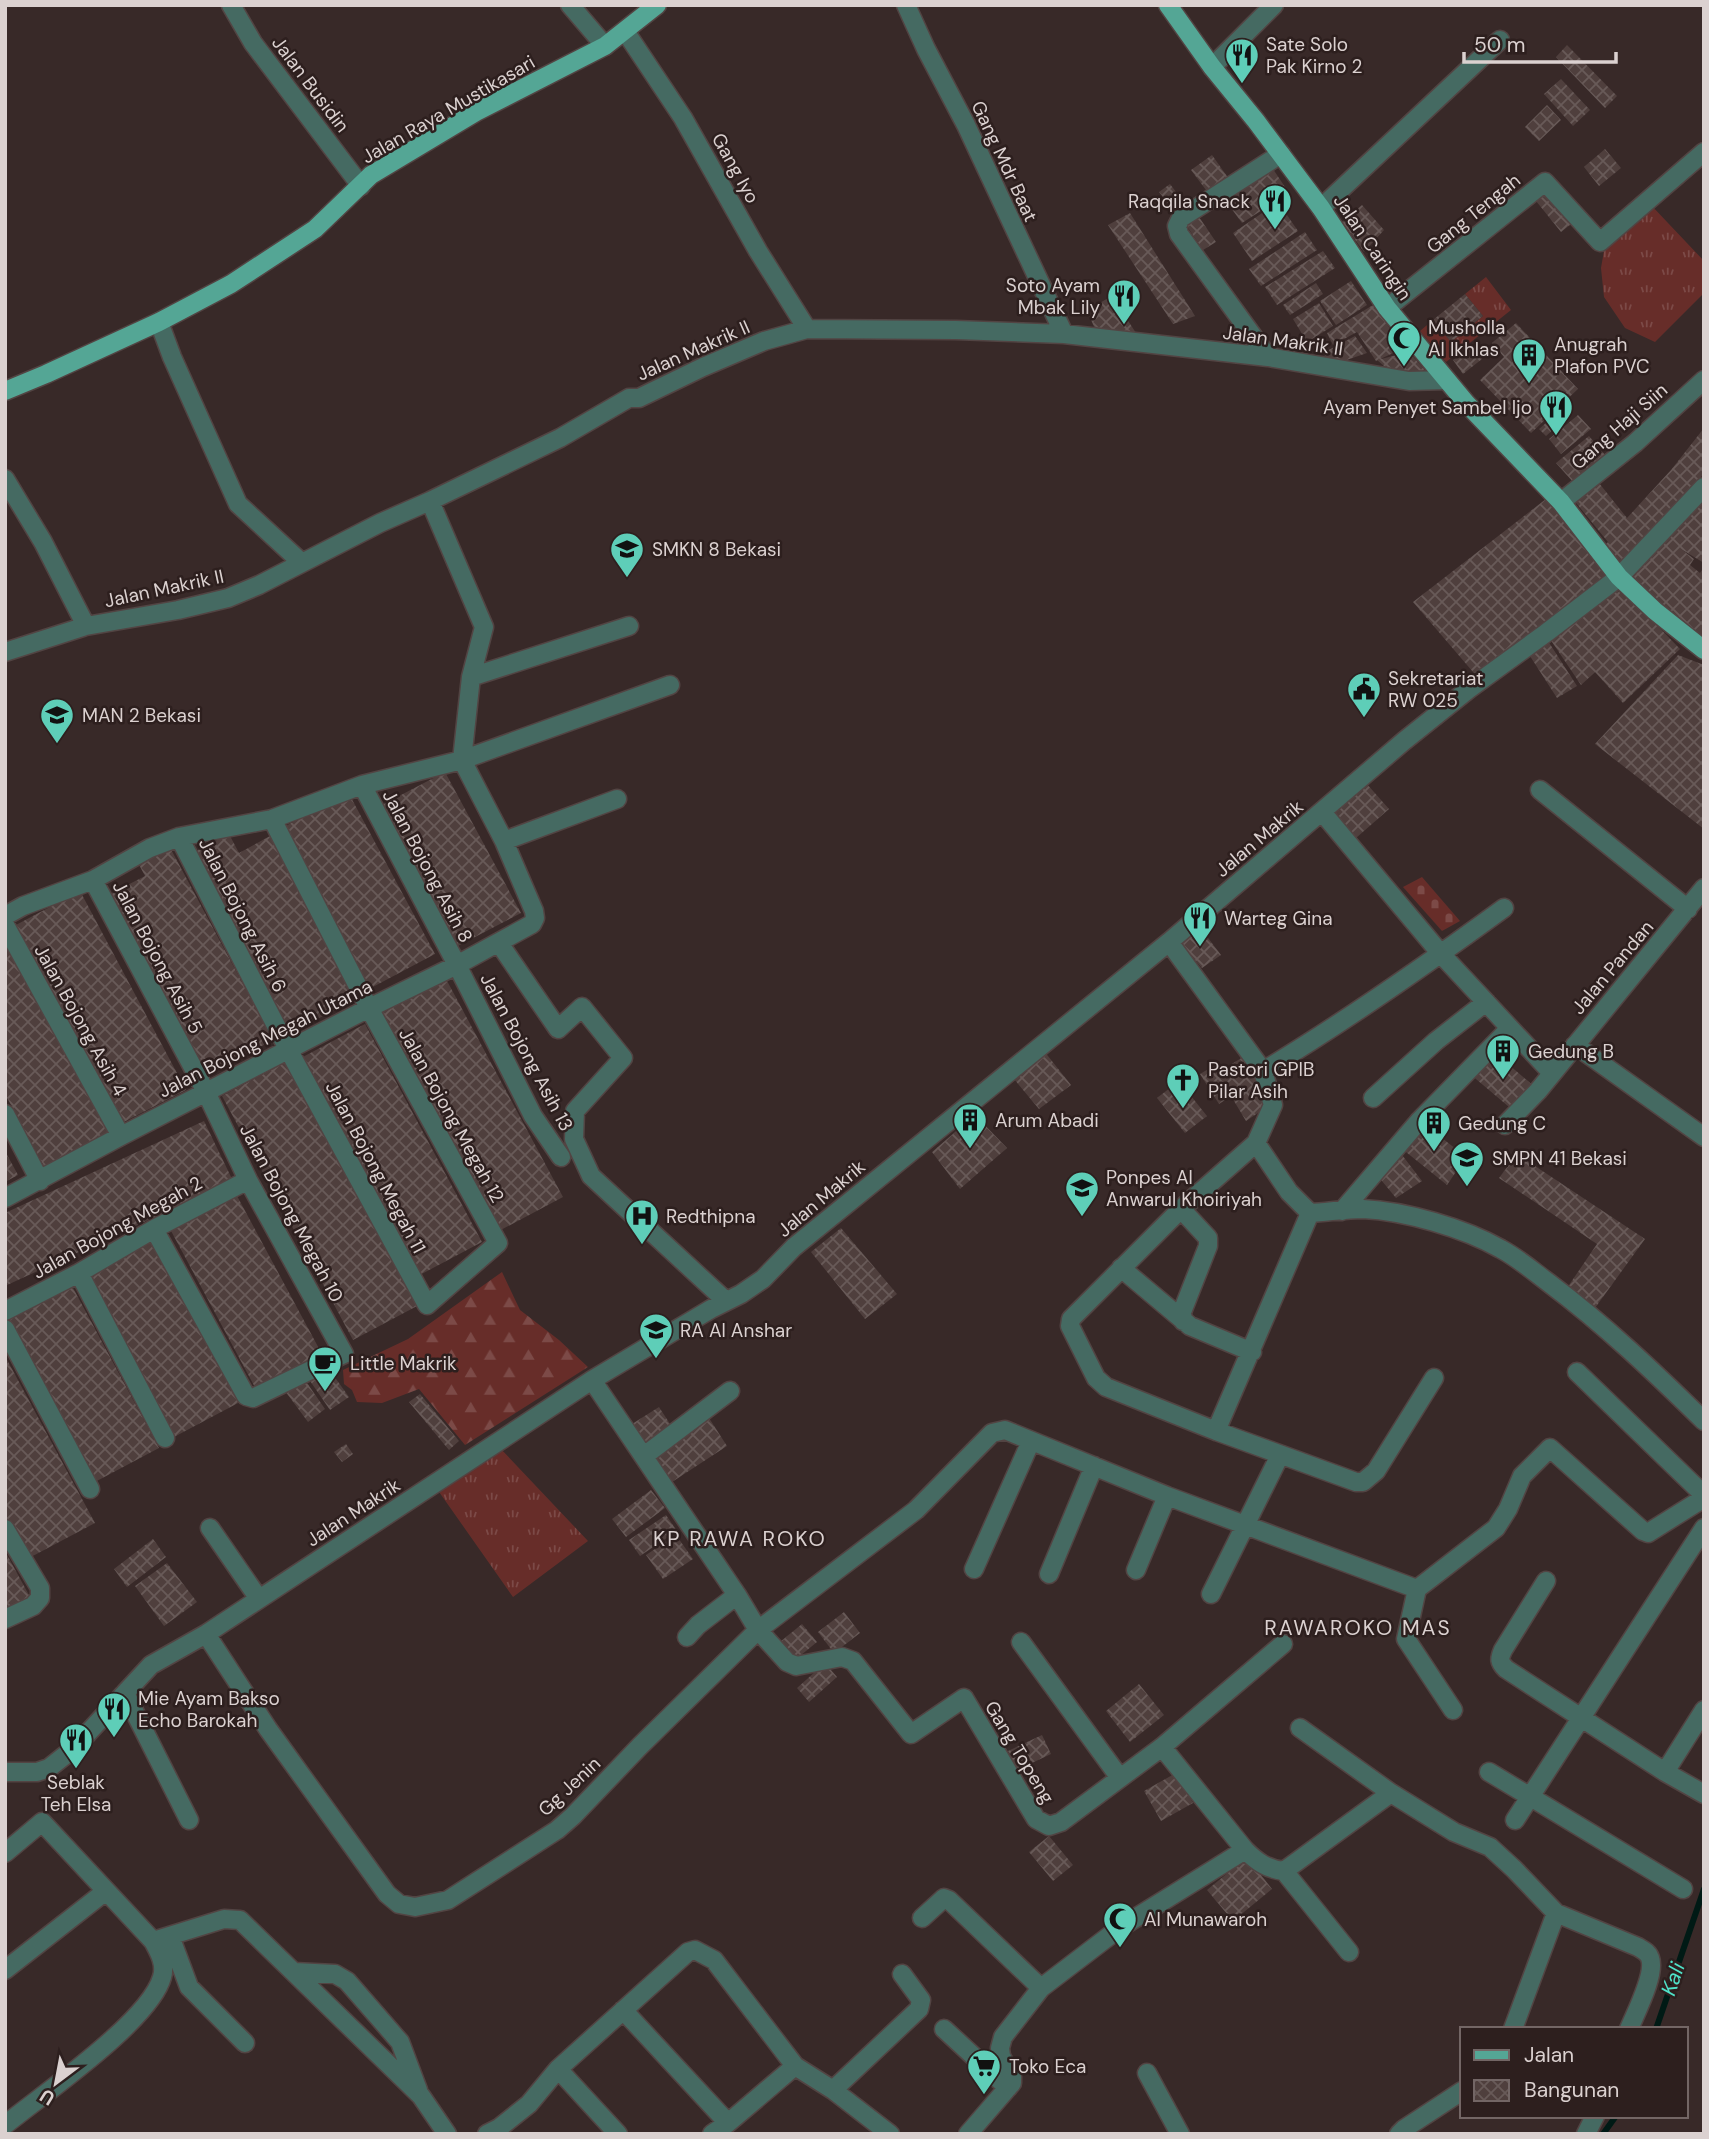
<svg xmlns="http://www.w3.org/2000/svg" width="1709" height="2139" font-family="'DM Sans',sans-serif">
<defs>
<pattern id="grass-tufts" width="24" height="20" patternUnits="userSpaceOnUse" patternTransform="scale(1.75)"><rect width="24" height="20" fill="#672d29"/><path d="M3 7l-1-3M5 7V3M7 7l1-3M15 17l-1-3M17 17v-4M19 17l1-3" fill="none" stroke="#7c4a47"/></pattern>
<pattern id="forest-firs" width="22" height="20" patternUnits="userSpaceOnUse" patternTransform="scale(1.75)"><rect width="22" height="20" fill="#672d29"/><path d="M5 1l3.5 6h-7zM16 11l3.5 6h-7z" fill="#7c4a47"/></pattern>
<pattern id="cemetery-stones" width="16" height="16" patternUnits="userSpaceOnUse" patternTransform="scale(1.75)"><rect width="16" height="16" fill="#672d29"/><path d="M2 7V4a2 2 0 0 1 4 0v3zM10 15v-3a2 2 0 0 1 4 0v3z" fill="#7c4a47"/></pattern>
<pattern id="building-cross-hatch" width="8" height="8" patternUnits="userSpaceOnUse" patternTransform="scale(1.75)"><rect width="8" height="8" fill="#4f3f3d"/><path d="M0 0l8 8M0 8l8-8" fill="none" stroke="#685a58"/></pattern>
</defs>
<rect width="100%" height="100%" fill="#382928"/>
<path fill="url(#grass-tufts)" d="M1650,204L1704,261V293L1655,342L1625,328L1604,297L1601,268L1605,245Z
M1486,277L1511,310L1446,362L1420,331L1433,320L1451,342L1483,316L1465,294Z
M500,1448L588,1541L513,1597L437,1489Z"/>
<path fill="url(#forest-firs)" d="M502,1272L520,1310L559,1340L588,1367L465,1445L419,1389L382,1403L357,1402L352,1390L344,1384L343,1370L408,1339Z"/>
<path fill="url(#cemetery-stones)" d="M1422,877L1460,921L1442,931L1403,887Z"/>
<g fill="none" stroke-linecap="round" stroke-linejoin="round">
<path stroke="#001a15" stroke-width="6" d="M1656,2029L1704,1889
M1603,2134L1616,2116"/>
</g>
<path fill="url(#building-cross-hatch)" d="M1567,45L1617,96L1605,108L1556,57Z
M1561,79L1590,110L1573,126L1544,94Z
M1547,105L1561,120L1539,141L1525,127Z
M1605,149L1621,168L1599,186L1584,167Z
M1212,155L1229,179L1209,194L1191,170Z
M1271,166L1289,193L1242,223L1223,197Z
M1170,184L1189,209L1179,217L1159,192Z
M1549,190L1575,221L1561,232L1536,201Z
M1278,202L1298,231L1252,261L1233,233Z
M1362,205L1384,230L1364,252L1342,222Z
M1130,213L1195,316L1173,324L1108,225Z
M1197,214L1216,242L1203,250L1184,222Z
M1305,232L1317,250L1261,286L1249,269Z
M1323,251L1335,268L1277,305L1265,287Z
M1351,281L1367,305L1336,325L1320,301Z
M1316,283L1323,294L1290,315L1283,305Z
M1465,294L1483,316L1451,342L1433,320Z
M1112,296L1136,333L1097,334L1087,310Z
M1319,303L1333,326L1307,342L1293,319Z
M1373,305L1404,348L1376,361L1357,332L1333,345L1327,333Z
M1516,323L1578,389L1531,433L1480,380L1504,357L1492,343Z
M1355,336L1367,353L1332,365L1323,353Z
M1472,345L1482,359L1463,374L1453,360Z
M1409,352L1432,378L1397,377L1377,360Z
M1561,410L1567,417L1546,436L1539,429Z
M1578,415L1591,429L1561,454L1549,439Z
M1704,428V473L1694,487L1624,566L1604,546L1608,542L1572,498L1595,478L1627,518L1671,470Z
M1589,436L1606,456L1574,483L1556,463Z
M1704,497V563L1681,549L1694,559L1690,565L1700,573L1704,567V640L1673,616L1632,578Z
M1546,499L1608,574L1479,679L1413,602Z
M1617,590L1650,618L1680,649L1623,703L1595,672L1581,685L1550,639Z
M1548,641L1577,686L1557,698L1528,653Z
M1678,655L1704,665V829L1595,744Z
M445,772L521,913L454,948L378,807Z
M1366,783L1389,809L1356,838L1333,812Z
M348,792L435,954L369,989L282,828Z
M229,834L239,853L270,836L357,998L291,1033L194,852Z
M167,842L273,1040L207,1075L110,894L145,876L136,859Z
M80,891L186,1090L120,1124L14,926Z
M1199,926L1221,955L1202,968L1178,941Z
M5,936L112,1135L46,1170L5,1094Z
M446,979L563,1197L497,1232L380,1014Z
M365,1024L482,1242L416,1277L299,1059Z
M1044,1051L1071,1085L1039,1109L1014,1079Z
M1493,1051L1536,1088L1515,1112L1470,1074Z
M1243,1057L1264,1090L1270,1105L1246,1121L1231,1096L1219,1104L1200,1074L1215,1065L1219,1072Z
M288,1061L419,1305L353,1340L222,1096Z
M1179,1081L1207,1116L1185,1133L1157,1098Z
M975,1115L1007,1148L960,1189L932,1152Z
M204,1121L233,1181L5,1286V1213Z
M1423,1123L1466,1157L1447,1185L1401,1148Z
M5,1151L18,1175L5,1182Z
M1399,1151L1422,1181L1396,1198L1377,1175Z
M1517,1154L1645,1239L1595,1308L1567,1288L1597,1244L1499,1178Z
M236,1194L323,1356L257,1391L170,1229Z
M841,1228L897,1294L865,1319L811,1252Z
M153,1241L240,1402L174,1437L87,1276Z
M72,1286L159,1448L93,1483L6,1321Z
M5,1356L95,1523L29,1558L5,1515Z
M326,1365L349,1397L330,1410L308,1378Z
M305,1380L325,1409L308,1422L285,1391Z
M420,1394L459,1441L449,1450L409,1402Z
M659,1407L672,1427L645,1444L632,1424Z
M709,1418L727,1446L672,1482L653,1454Z
M346,1444L353,1454L342,1462L334,1452Z
M651,1490L665,1508L626,1537L612,1519Z
M666,1515L677,1531L640,1556L629,1540Z
M676,1535L693,1559L663,1579L646,1555Z
M153,1539L166,1557L127,1587L114,1569Z
M5,1551L30,1597L5,1611Z
M167,1563L197,1602L164,1626L135,1586Z
M844,1612L860,1633L834,1653L818,1632Z
M802,1624L817,1642L795,1660L780,1642Z
M825,1663L837,1677L809,1702L797,1688Z
M1139,1684L1164,1715L1130,1742L1106,1711Z
M1042,1735L1051,1754L1017,1770L1008,1751Z
M1176,1773L1193,1803L1161,1821L1144,1791Z
M1049,1836L1073,1865L1053,1881L1029,1852Z
M1247,1857L1272,1889L1233,1921L1207,1890Z"/>
<g fill="none" stroke-linecap="round" stroke-linejoin="round">
<g stroke="#524443" stroke-width="21">
<path id="minor" d="M231,5L253,43L361,186
M570,5L605,46
M906,5L926,49L966,125L1064,334
M625,31L683,118L758,251L807,329
M1212,67L1274,5
M1321,208L1500,40
M1387,308L1545,182L1600,242L1704,152
M159,322L172,357L238,504L302,563
M1268,357L1179,234L1177,226L1181,218L1281,154
M5,479L43,542L86,626
M430,501L484,627L471,677L462,760
M1561,502L1635,443L1704,380
M5,652L86,626L178,610L228,598L259,585L380,523L430,501L560,438L629,398H639L703,367L764,341L807,329L956,330L1064,334L1268,357L1409,381L1447,380
M471,677L629,626
M362,785L457,965L533,1116L561,1157
M1540,790L1688,909
M1322,812L1441,954L1552,1073
M179,837L288,1049L427,1305L498,1243L369,1008L272,819
M504,841L617,799
M93,880L206,1092L248,1180L344,1354L253,1398L246,1396L154,1229
M5,916L23,906L93,880L150,848L179,837L272,819L362,785L462,760L670,685
M5,925L121,1136
M1169,942L1263,1071L1273,1105L1256,1143L1289,1192L1310,1213C1328,1212 1346,1209 1363,1209C1405,1211 1464,1228 1501,1249C1518,1258 1533,1271 1549,1283C1605,1325 1654,1372 1704,1421
M499,943L558,1029L582,1007L623,1058L575,1111L574,1139L591,1176L726,1301
M1575,1045L1704,1137
M1263,1071C1346,1021 1426,965 1504,908
M1373,1098L1436,1041L1486,1002
M5,1114L40,1181
M1505,1125L1538,1091L1704,888
M1256,1143L1181,1209L1071,1319L1070,1326L1096,1378L1106,1387L1216,1431L1356,1482H1363L1376,1471L1434,1378
M5,1198L121,1136L369,1008L457,965L532,924L535,918L534,911L504,841L462,760
M1181,1209L1208,1238V1246L1182,1312L1183,1321
M1342,1211L1419,1121L1510,1028
M1121,1268L1190,1326L1252,1352
M79,1273L165,1438
M5,1311L79,1273L154,1229L248,1180
M5,1329L90,1489
M1577,1372L1704,1495
M592,1380L737,1595L758,1630L787,1662L796,1666L842,1657L853,1661L911,1734L964,1698L1036,1819L1049,1826L1061,1822L1162,1747L1245,1850C1257,1862 1267,1869 1284,1871L1391,1793
M1216,1431L1310,1213
M644,1456L730,1391
M210,1528L259,1599
M5,1529L40,1588V1598L33,1606L5,1619
M974,1569L1031,1441
M1136,1570L1167,1496
M1049,1574L1094,1466
M1546,1581L1503,1650C1499,1659 1499,1662 1506,1669L1665,1772L1704,1794
M1417,1589L1406,1639L1453,1710
M1211,1594L1280,1455
M206,1634L268,1729L387,1894L399,1904L415,1907L448,1900L557,1830L573,1816L640,1746L758,1630L916,1510L992,1433L1005,1430L1167,1496L1417,1589L1496,1528L1508,1509L1522,1476L1550,1448L1643,1531L1648,1533L1704,1498
M687,1637L698,1625L737,1595
M1021,1642L1120,1778
M125,1693L189,1820
M1300,1728L1391,1793L1454,1832L1490,1847L1514,1869L1556,1913L1638,1947C1643,1950 1648,1952 1650,1958C1656,1974 1636,2012 1629,2029
M1162,1747L1283,1644
M5,1772H37L49,1768L73,1749L151,1665L206,1634L592,1380L711,1309L741,1294L763,1279L794,1247L1169,942L1404,741L1469,689L1546,633L1619,577L1704,487
M1489,1772L1683,1889
M1665,1772L1704,1710
M1515,1820L1704,1528
M5,1853L42,1822L153,1941C159,1952 166,1964 162,1977C150,2021 43,2094 5,2125
M1284,1871L1349,1952
M922,1918L944,1898L949,1900L1041,1988
M170,1936L189,1987L245,2043
M153,1941L224,1919L240,1920L421,2096L447,2134
M5,1970L106,1891
M294,1972L335,1974L347,1981L400,2042L418,2090
M623,2010L728,2123
M944,2029L1008,2088
M1513,2029L1556,1913
M558,2069L618,2134
M1147,2073L1180,2134
M833,2090L919,2009L921,2000L902,1974
M487,2134L499,2128L529,2104L558,2069L688,1952L695,1950L714,1960L795,2066L833,2090L890,2134
M712,2134L728,2123L795,2066
M968,2134L1012,2083V2077L1001,2056L1000,2048L1003,2037L1041,1988L1121,1927L1245,1850
M1399,2134L1404,2129L1462,2091
M1586,2134L1595,2116"/>
</g>
<g stroke="#524443" stroke-width="21">
<path id="major" d="M1168,5L1212,67L1256,121L1321,208L1387,308L1466,403L1561,502L1619,577L1655,611L1704,650
M5,391L46,374L159,322L231,284L315,229L371,175L476,112L605,46L657,5"/>
</g>
<use href="#minor" stroke="#456a62" stroke-width="18"/>
<use href="#major" stroke="#54a695" stroke-width="18"/>
</g>
<defs>
<g id="restaurant-pin" transform="scale(1.75)"><path d="M0 17L-7.5 6A9.5 9.5 0 1 1 7.5 6Z" fill="#5eceb8" stroke="#2d1f1e"/><path d="M-5-6h1v4h1v-4h1v4h1v-4h1v5L-1.5 .5V6h-2V.5L-5-1ZM5-6V6H3V1.5H1.5Q1.5-4 5-6Z" fill="#111"/></g>
<g id="mosque-pin" transform="scale(1.75)"><path d="M0 17L-7.5 6A9.5 9.5 0 1 1 7.5 6Z" fill="#5eceb8" stroke="#2d1f1e"/><path d="M3.5-4.9A6 6 0 1 0 3.5 4.9A5 5 0 1 1 3.5-4.9Z" fill="#111"/></g>
<g id="building-pin" transform="scale(1.75)"><path d="M0 17L-7.5 6A9.5 9.5 0 1 1 7.5 6Z" fill="#5eceb8" stroke="#2d1f1e"/><path d="M-4-6H4V6H1V3H-1V6H-4ZM-2.5-4.3h1.7v1.8h-1.7ZM.8-4.3h1.7v1.8H.8ZM-2.5-1h1.7V.8h-1.7ZM.8-1h1.7V.8H.8Z" fill="#111"/></g>
<g id="school-pin" transform="scale(1.75)"><path d="M0 17L-7.5 6A9.5 9.5 0 1 1 7.5 6Z" fill="#5eceb8" stroke="#2d1f1e"/><path d="M0-5L7-2L0 1L-7-2ZM-4 1L0 2.5L4 1V4Q0 6-4 4Z" fill="#111"/></g>
<g id="civic-pin" transform="scale(1.75)"><path d="M0 17L-7.5 6A9.5 9.5 0 1 1 7.5 6Z" fill="#5eceb8" stroke="#2d1f1e"/><path d="M-.6-6.5H3V-4.5H.6V-3L4-1V1h2V6H-6V1h2V-1L-.6-3ZM-1.2 2.5V6h2.4V2.5Z" fill="#111"/></g>
<g id="church-pin" transform="scale(1.75)"><path d="M0 17L-7.5 6A9.5 9.5 0 1 1 7.5 6Z" fill="#5eceb8" stroke="#2d1f1e"/><path d="M-1.2-6h2.4v3.5h3.3v2.4h-3.3V6h-2.4V-.1h-3.3v-2.4h3.3Z" fill="#111"/></g>
<g id="hospital-pin" transform="scale(1.75)"><path d="M0 17L-7.5 6A9.5 9.5 0 1 1 7.5 6Z" fill="#5eceb8" stroke="#2d1f1e"/><path d="M-5-5h3v3.5h4V-5h3V5h-3V1.5h-4V5h-3Z" fill="#111"/></g>
<g id="cafe-pin" transform="scale(1.75)"><path d="M0 17L-7.5 6A9.5 9.5 0 1 1 7.5 6Z" fill="#5eceb8" stroke="#2d1f1e"/><path d="M-5.5-4.5H6V0H3Q3 3.5 0 3.5H-2.5Q-5.5 3.5-5.5 0ZM3-3.2v2h1.7v-2ZM-6 4.5H4V6H-6Z" fill="#111"/></g>
<g id="supermarket-pin" transform="scale(1.75)"><path d="M0 17L-7.5 6A9.5 9.5 0 1 1 7.5 6Z" fill="#5eceb8" stroke="#2d1f1e"/><path d="M-6-5.5h2.5l.6 2H6L4.5 2H-2.5L-4.4-4H-6ZM-1.5 3.2a1.3 1.3 0 1 0 .1 0ZM3 3.2a1.3 1.3 0 1 0 .1 0Z" fill="#111"/></g>
</defs>
<g fill-rule="evenodd">
<use href="#restaurant-pin" x="1242" y="55"/>
<use href="#restaurant-pin" x="1275" y="201"/>
<use href="#restaurant-pin" x="1124" y="296"/>
<use href="#mosque-pin" x="1404" y="338"/>
<use href="#building-pin" x="1529" y="355"/>
<use href="#restaurant-pin" x="1556" y="407"/>
<use href="#school-pin" x="627" y="549"/>
<use href="#civic-pin" x="1364" y="689"/>
<use href="#school-pin" x="57" y="715"/>
<use href="#restaurant-pin" x="1200" y="918"/>
<use href="#building-pin" x="1503" y="1051"/>
<use href="#church-pin" x="1183" y="1080"/>
<use href="#building-pin" x="970" y="1120"/>
<use href="#building-pin" x="1434" y="1123"/>
<use href="#school-pin" x="1467" y="1158"/>
<use href="#school-pin" x="1082" y="1188"/>
<use href="#hospital-pin" x="642" y="1216"/>
<use href="#school-pin" x="656" y="1330"/>
<use href="#cafe-pin" x="325" y="1363"/>
<use href="#restaurant-pin" x="114" y="1709"/>
<use href="#restaurant-pin" x="76" y="1740"/>
<use href="#mosque-pin" x="1120" y="1919"/>
<use href="#supermarket-pin" x="984" y="2066"/>
</g>
<g text-anchor="middle" stroke-width="5" stroke-linejoin="round" paint-order="stroke">
<g font-size="19" fill="#dbd1d0" stroke="#2d1f1e" text-anchor="start">
<text x="1266" y="51">Sate Solo<tspan x="1266" dy="22">Pak Kirno 2</tspan></text>
<text x="1250" y="208" text-anchor="end">Raqqila Snack</text>
<text x="1100" y="292" text-anchor="end">Soto Ayam<tspan x="1100" dy="22">Mbak Lily</tspan></text>
<text x="1428" y="334">Musholla<tspan x="1428" dy="22">Al Ikhlas</tspan></text>
<text x="1554" y="351">Anugrah<tspan x="1554" dy="22">Plafon PVC</tspan></text>
<text x="1532" y="414" text-anchor="end">Ayam Penyet Sambel Ijo</text>
<text x="652" y="556">SMKN 8 Bekasi</text>
<text x="1388" y="685">Sekretariat<tspan x="1388" dy="22">RW 025</tspan></text>
<text x="82" y="722">MAN 2 Bekasi</text>
<text x="1224" y="925">Warteg Gina</text>
<text x="1528" y="1058">Gedung B</text>
<text x="1208" y="1076">Pastori GPIB<tspan x="1208" dy="22">Pilar Asih</tspan></text>
<text x="995" y="1127">Arum Abadi</text>
<text x="1458" y="1130">Gedung C</text>
<text x="1492" y="1165">SMPN 41 Bekasi</text>
<text x="1106" y="1184">Ponpes Al<tspan x="1106" dy="22">Anwarul Khoiriyah</tspan></text>
<text x="666" y="1223">Redthipna</text>
<text x="680" y="1337">RA Al Anshar</text>
<text x="350" y="1370">Little Makrik</text>
<text x="138" y="1705">Mie Ayam Bakso<tspan x="138" dy="22">Echo Barokah</tspan></text>
<text x="76" y="1789" text-anchor="middle">Seblak<tspan x="76" dy="22">Teh Elsa</tspan></text>
<text x="1144" y="1926">Al Munawaroh</text>
<text x="1009" y="2073">Toko Eca</text>
</g>
<g font-size="19" fill="#dbd1d0" stroke="#2d1f1e">
<text transform="translate(311 84) rotate(53)" y="7">Jalan Busidin</text>
<text transform="translate(448 109) rotate(-30)" y="7">Jalan Raya Mustikasari</text>
<text transform="translate(1005 161) rotate(65)" y="7">Gang Mdr Baat</text>
<text transform="translate(736 168) rotate(61)" y="7">Gang Iyo</text>
<text transform="translate(1473 213) rotate(-39)" y="7">Gang Tengah</text>
<text transform="translate(1373 247) rotate(56)" y="7">Jalan Caringin</text>
<text transform="translate(1283 340) rotate(8)" y="7">Jalan Makrik II</text>
<text transform="translate(693 350) rotate(-24)" y="7">Jalan Makrik II</text>
<text transform="translate(1619 426) rotate(-41)" y="7">Gang Haji Siin</text>
<text transform="translate(164 588) rotate(-12)" y="7">Jalan Makrik II</text>
<text transform="translate(1259 838) rotate(-40)" y="7">Jalan Makrik</text>
<text transform="translate(428 866) rotate(62)" y="7">Jalan Bojong Asih 8</text>
<text transform="translate(243 915) rotate(63)" y="7">Jalan Bojong Asih 6</text>
<text transform="translate(158 957) rotate(62)" y="7">Jalan Bojong Asih 5</text>
<text transform="translate(1612 967) rotate(-50)" y="7">Jalan Pandan</text>
<text transform="translate(81 1020) rotate(61)" y="7">Jalan Bojong Asih 4</text>
<text transform="translate(265 1038) rotate(-27)" y="7">Jalan Bojong Megah Utama</text>
<text transform="translate(527 1052) rotate(62)" y="7">Jalan Bojong Asih 13</text>
<text transform="translate(452 1115) rotate(61)" y="7">Jalan Bojong Megah 12</text>
<text transform="translate(376 1167) rotate(62)" y="7">Jalan Bojong Megah 11</text>
<text transform="translate(821 1198) rotate(-40)" y="7">Jalan Makrik</text>
<text transform="translate(292 1213) rotate(62)" y="7">Jalan Bojong Megah 10</text>
<text transform="translate(117 1227) rotate(-29)" y="7">Jalan Bojong Megah 2</text>
<text transform="translate(353 1512) rotate(-33)" y="7">Jalan Makrik</text>
<text transform="translate(1020 1752) rotate(59)" y="7">Gang Topeng</text>
<text transform="translate(569 1786) rotate(-43)" y="7">Gg Jenin</text>
</g>
<g font-size="21" letter-spacing="2" fill="#dbd1d0" stroke="#2d1f1e">
<text x="740" y="1546">KP RAWA ROKO</text>
<text x="1358" y="1635">RAWAROKO MAS</text>
</g>
<g font-size="21" font-style="italic" fill="#4fe2c8" stroke="#2d1f1e">
<text transform="translate(1673 1979) rotate(-71)" y="7">Kali</text>
</g>
</g>
<rect width="1709" height="2139" fill="none" stroke="#dbd1d0" stroke-width="14"/>
<rect x="1460" y="2027" width="228" height="91" fill="#2d1f1e" stroke="#736665" stroke-width="2"/>
<rect x="1474" y="2050" width="35" height="10" fill="#54a695" stroke="#736665" stroke-width="2"/>
<text x="1524" y="2062" font-size="21" fill="#dbd1d0">Jalan</text>
<rect x="1474" y="2080" width="35" height="21" fill="url(#building-cross-hatch)" stroke="#736665" stroke-width="2"/>
<text x="1524" y="2097" font-size="21" fill="#dbd1d0">Bangunan</text>
<g transform="translate(56 2083) rotate(212)" stroke="#2d1f1e" stroke-width="5" paint-order="stroke">
<path d="M0-5L12 26L0 18L-12 26Z" fill="#dbd1d0"/>
<text y="-10" font-size="19" font-weight="bold" text-anchor="middle" fill="#dbd1d0">U</text>
</g>
<path d="M1464 52v10h152v-10" fill="none" stroke="#dbd1d0" stroke-width="3.5"/>
<text x="1474" y="52" font-size="21" fill="#dbd1d0" stroke="#2d1f1e" stroke-width="5" paint-order="stroke">50 m</text>
</svg>
